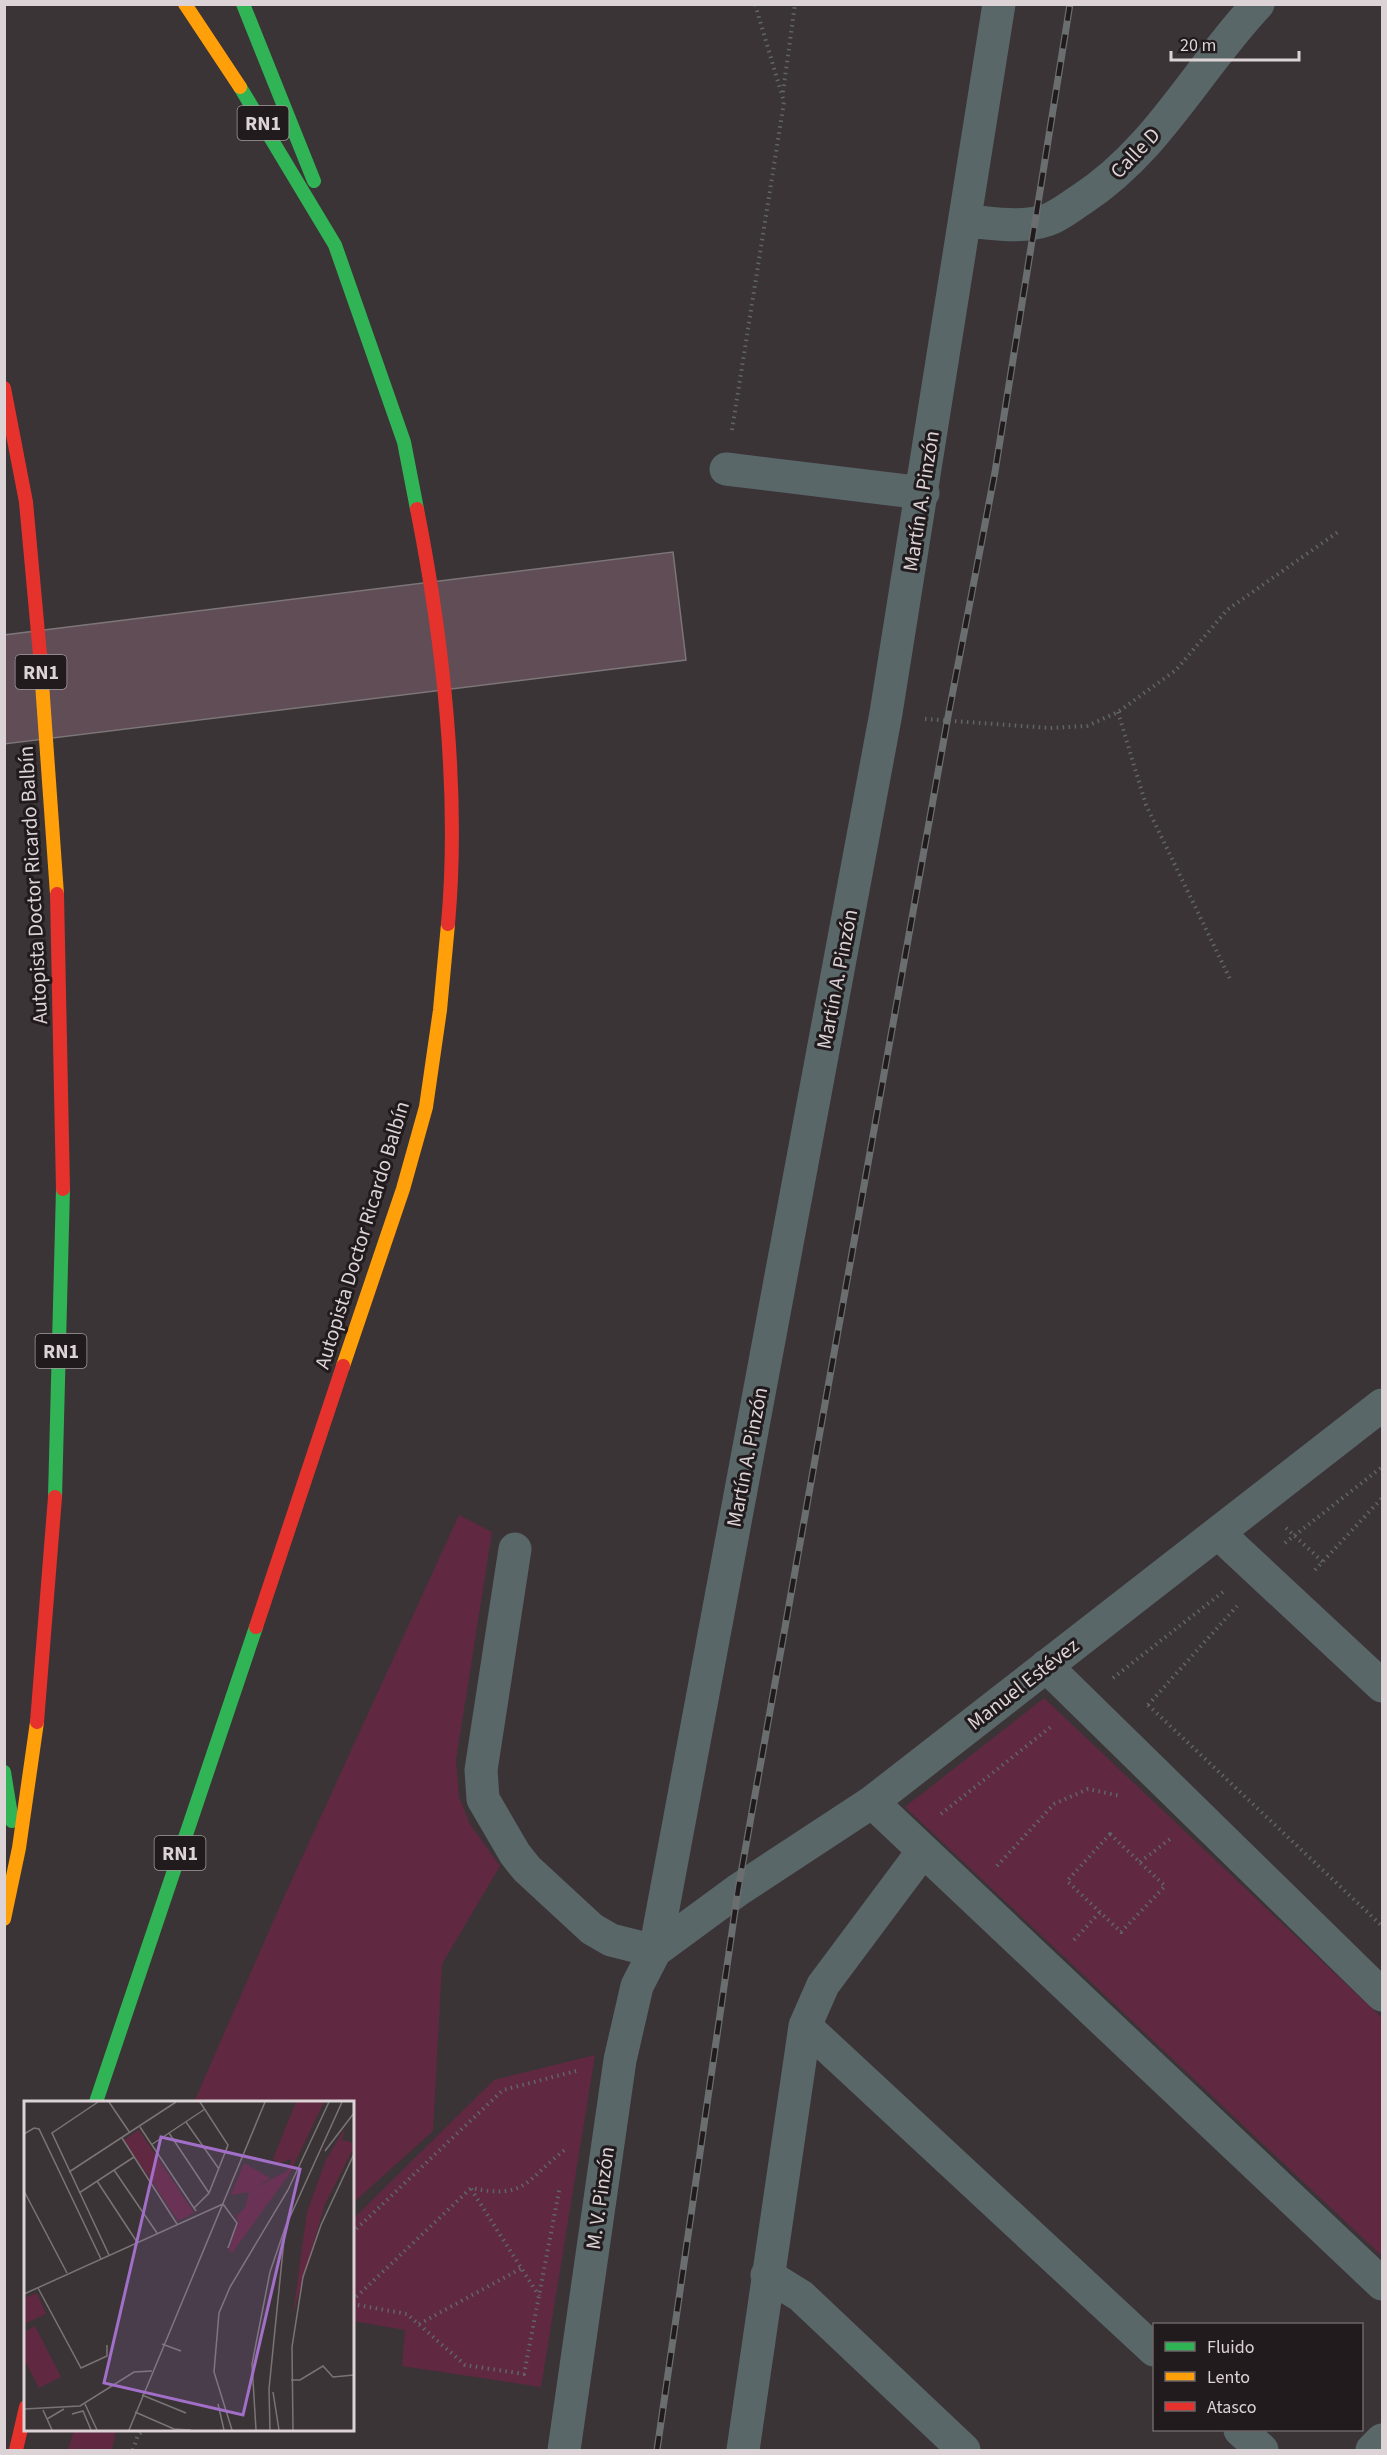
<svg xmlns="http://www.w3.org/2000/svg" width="1387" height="2455" font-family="'Source Sans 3',sans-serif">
<rect width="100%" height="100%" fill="#3b3436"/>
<path fill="#612841" d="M459,1515L492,1532L456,1760L459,1797L470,1824L500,1866L442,1964L433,2131L353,2203L352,2102H194L284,1897Z
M1044,1698L1382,2018V2256L905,1807Z
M595,2055L541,2387L402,2366L405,2330L353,2321V2219L494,2080Z
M74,2430H116L112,2450H68Z"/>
<path fill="#604d55" stroke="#7c7678" stroke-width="1.5" d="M673,552L686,660L4,744V635Z"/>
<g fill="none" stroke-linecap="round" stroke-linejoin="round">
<path stroke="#606667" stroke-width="4" stroke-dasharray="1.5 4.5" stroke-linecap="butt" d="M783,92L795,4
M732,430L784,102L755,4
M1118,712L1146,805L1231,981
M925,719L1050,728L1087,726L1118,712L1176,670L1227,610L1338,532
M1286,1528L1323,1562
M1285,1543L1382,1467
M1315,1570L1382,1498
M1113,1678L1223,1592
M1148,1705L1382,1926
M1148,1705L1237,1606
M941,1814L1053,1725
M1110,1834L1165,1886L1121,1932L1067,1881Z
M1140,1862L1170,1839
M997,1866L1054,1804L1088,1789L1120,1796
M1074,1940L1100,1912
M471,2189L539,2296
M352,2233L503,2090L580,2070
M352,2301L471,2188C527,2200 526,2179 566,2149
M352,2304L407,2314L465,2365L524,2374L560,2186
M419,2324L522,2268
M133,2450L138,2435L144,2430"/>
<path stroke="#5a6769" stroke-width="33" d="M966,221C992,223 1021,229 1047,220C1059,216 1071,206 1082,199C1158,149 1197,69 1258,4
M726,469L923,493
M1218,1533L1382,1686
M515,1549L481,1770L483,1799L515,1854L527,1869L592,1929L611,1940L655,1951
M1046,1666L1382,1995
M872,1802L1382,2284
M655,1951L738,1890L872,1802L1382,1405
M805,2026L1154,2350
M767,2275L801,2296L964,2450
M1240,2430L1262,2450
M564,2450L620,2060L637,1986L655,1951L886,713L999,4
M743,2450L805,2026L823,1985L923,1851
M1372,2450L1382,2440"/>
<path stroke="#30b455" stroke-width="14" d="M243,4L314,181
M240,87L335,245L404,442L417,509
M55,1497L63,1189
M4,1772L12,1821
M96,2102L256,1627"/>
<path stroke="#ff9f0a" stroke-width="14" d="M185,4L240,87
M40,655L57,894
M343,1366L403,1189L426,1107L440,1010L448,924
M4,1919L19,1848L37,1722"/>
<path stroke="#e5322d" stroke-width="14" d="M4,388L26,502L40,655
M417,509C443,640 460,791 448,924
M57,894L63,1189
M256,1627L343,1366
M37,1722L55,1497
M16,2450L26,2407"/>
<g stroke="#6a6e6f" stroke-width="7">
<path id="rail" d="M657,2450L738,1890L947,722L995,472L1070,4"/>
</g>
<use href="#rail" stroke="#211b1d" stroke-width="4.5" stroke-dasharray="14" stroke-linecap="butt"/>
</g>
<g text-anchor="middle" stroke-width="6" stroke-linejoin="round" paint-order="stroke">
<g fill="#211b1d" stroke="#a49c9e" stroke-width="1.5">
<rect x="237.5" y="106" width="51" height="34" rx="4.5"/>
<rect x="15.5" y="655" width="51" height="34" rx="4.5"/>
<rect x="35.5" y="1334" width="51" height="34" rx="4.5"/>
<rect x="154.5" y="1836" width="51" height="34" rx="4.5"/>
</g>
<g font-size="20" font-weight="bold" fill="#dcd3d6">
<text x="263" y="130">RN1</text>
<text x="41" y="679">RN1</text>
<text x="61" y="1358">RN1</text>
<text x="180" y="1860">RN1</text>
</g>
<g font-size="21" fill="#dcd3d6" stroke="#211b1d">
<text transform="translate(1135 153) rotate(-46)" y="7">Calle D</text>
<text transform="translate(921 501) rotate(-81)" y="7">Martín A. Pinzón</text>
<text transform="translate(33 885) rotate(-93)" y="7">Autopista Doctor Ricardo Balbín</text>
<text transform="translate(837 979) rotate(-79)" y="7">Martín A. Pinzón</text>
<text transform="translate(362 1235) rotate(-73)" y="7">Autopista Doctor Ricardo Balbín</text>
<text transform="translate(747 1457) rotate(-79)" y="7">Martín A. Pinzón</text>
<text transform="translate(1023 1684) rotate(-38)" y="7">Manuel Estévez</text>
<text transform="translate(600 2198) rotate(-82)" y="7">M. V. Pinzón</text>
</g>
</g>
<g transform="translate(24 2101)">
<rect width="330" height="330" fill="#3b3436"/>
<path d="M272,1H300L266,72L208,152L205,149L214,120L212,115L221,107L225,91L207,94L220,62L246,77L231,87L263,70L268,58L255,62L249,58ZM321,27L318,39L330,42V46L301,103L269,213L283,111L302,59ZM115,29L170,112L154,120L100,39ZM13,192L22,213L0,223V197ZM11,225L37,276L15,287L0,258V231Z" fill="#612841"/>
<path fill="none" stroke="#7b7476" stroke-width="1.5" d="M74,1L28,32L85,154M85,1L106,32M162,21L195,68M116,26L172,110M145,32L185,92M0,33L10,27L15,28L77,158M98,37L153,123M127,44L181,8M301,50L330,12M90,69L133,132M45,71L152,1M73,80L113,141M0,90L43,172M55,92L110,56M199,103L213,122L204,147M170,107L185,92L204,44L176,1M14,187L57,267L83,255V244M0,193L199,103M138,243L157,250M267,279H276L299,265L309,276L330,274M249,291L255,329M118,294L162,312M61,303L73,329M194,303L200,329M0,308L56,305L110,271L128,270M19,309L28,329M111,311L150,328L167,329M48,313L59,310L67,329M23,318L40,308M105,329L241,1M208,329L190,271L195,212L206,186L264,89L305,1M232,329L228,263L246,171L261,127L318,1M246,329L245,288L260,139M269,329L268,246L279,176L297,124L330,53"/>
<path fill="#a26fc8" fill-opacity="0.15" stroke="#a26fc8" stroke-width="3" d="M137,36L276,68L219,314L80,282Z"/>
<rect width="330" height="330" fill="none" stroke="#dcd3d6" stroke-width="3"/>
</g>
<rect width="1387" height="2455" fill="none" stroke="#dcd3d6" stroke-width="12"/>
<rect x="1153" y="2323" width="210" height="108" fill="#211b1d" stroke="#6c6567" stroke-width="1.5"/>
<rect x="1165" y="2342" width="30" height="9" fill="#30b455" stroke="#6c6567" stroke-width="1.5"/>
<text x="1207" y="2353" font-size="18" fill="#dcd3d6">Fluido</text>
<rect x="1165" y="2372" width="30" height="9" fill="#ff9f0a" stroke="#6c6567" stroke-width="1.5"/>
<text x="1207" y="2383" font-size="18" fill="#dcd3d6">Lento</text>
<rect x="1165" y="2402" width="30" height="9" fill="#e5322d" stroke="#6c6567" stroke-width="1.5"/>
<text x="1207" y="2413" font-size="18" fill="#dcd3d6">Atasco</text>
<path d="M1171 51v9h128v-9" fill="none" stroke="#dcd3d6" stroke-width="3"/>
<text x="1180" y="51" font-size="18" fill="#dcd3d6" stroke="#211b1d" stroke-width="4.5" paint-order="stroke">20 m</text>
</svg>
